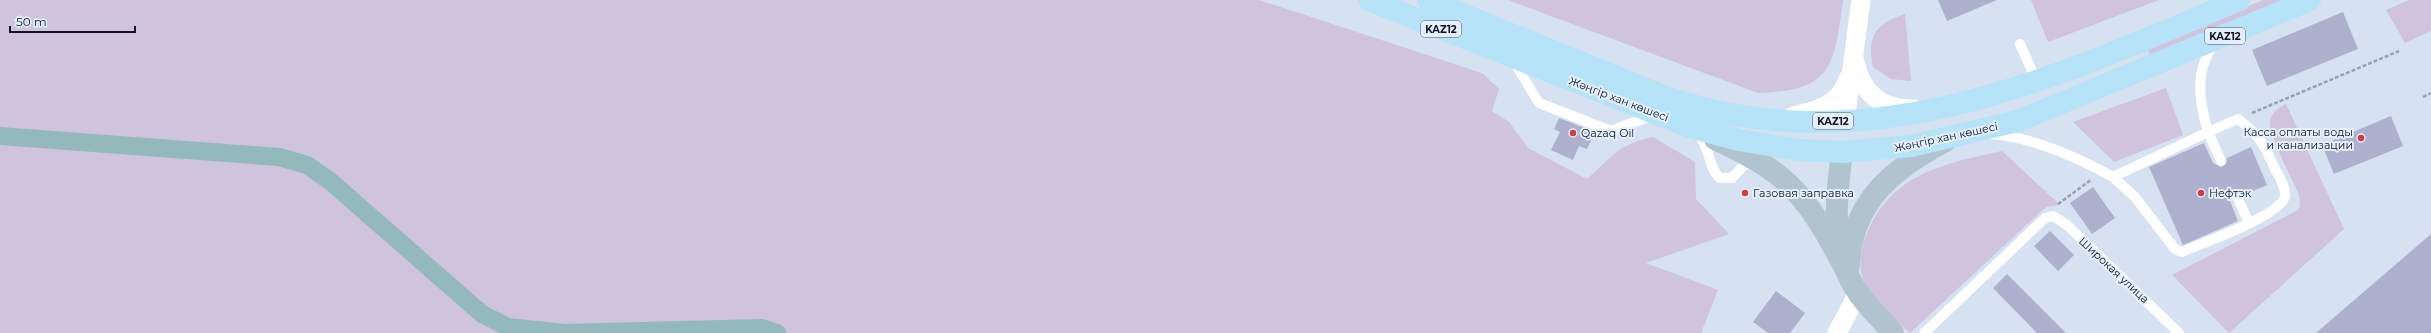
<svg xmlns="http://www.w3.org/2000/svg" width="2431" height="333" font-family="Montserrat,sans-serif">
<rect width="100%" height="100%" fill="#d6e1f1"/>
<path fill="#cfc3dd" d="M0,0H1259L1482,73L1499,89L1492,111L1509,122L1528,148L1587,179C1612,157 1618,144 1653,137L1695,162L1696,199L1729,234L1646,263L1718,290L1701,333H0Z
M1508,0H1843C1834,66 1833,91 1758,93Z
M2031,0H2159L2048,42Z
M2263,0H2287L2151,57L2147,48Z
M2409,0H2431V31L2405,43L2386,10Z
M1905,14L1911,81L1891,79L1873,67C1867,36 1875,24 1905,14Z
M2166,88L2183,135L2114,162L2073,122Z
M2286,104L2344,229L2229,333L2172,275L2298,210L2300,206L2299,195C2293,180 2269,136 2270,122C2271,113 2278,108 2286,104Z
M2002,151L2060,205L2046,207L1910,333C1894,318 1875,304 1865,284C1858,267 1860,250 1867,234C1890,174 1946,163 2002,151Z"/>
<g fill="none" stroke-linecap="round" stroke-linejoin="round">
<path stroke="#93b9bc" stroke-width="18" d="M0,136L279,157L307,165L330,181L482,314L508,327L564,333L762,328L777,333"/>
</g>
<path fill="#aeb1cd" d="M1938,0H1997L1947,21Z
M2343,12L2358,49L2267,86L2252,50Z
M2391,116L2403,146L2334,174L2322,145Z
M1559,118L1595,132L1587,149L1579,146L1573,160L1551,150L1560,132L1554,129Z
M2204,143L2213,163L2221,167L2226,164L2227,158L2251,147L2267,185L2243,195L2240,192L2234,191L2230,201L2238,221L2183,245L2149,167Z
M2093,187L2115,218L2092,234L2070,203Z
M2050,231L2074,255L2058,271L2034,246Z
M2431,234V333H2316Z
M2007,274L2066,333H2037L1993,288Z
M1776,291L1805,313L1790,333H1768L1753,322Z"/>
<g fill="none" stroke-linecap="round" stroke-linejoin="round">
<path stroke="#98a1ae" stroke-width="2.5" stroke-dasharray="4 2" stroke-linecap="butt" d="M2423,97L2431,93
M2252,113L2399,51
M2058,204L2091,180"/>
<path stroke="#fff" stroke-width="10" d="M2020,44L2037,82
M1513,60L1539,103L1611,131L1653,115
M1696,132C1710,144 1708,169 1720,178H1732L1743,166L1754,162
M1990,134C2029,136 2078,158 2113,177L2208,132C2199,101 2194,70 2215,43
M2113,177L2135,197L2175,249L2182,252C2202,243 2281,216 2285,196C2286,187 2278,175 2274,167C2264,144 2259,135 2238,119L2208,132L2221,161
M2237,197L2249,223
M1924,333L2045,218L2053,216L2067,225L2179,333"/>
<path stroke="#fff" stroke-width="19" d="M1855,62C1862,94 1882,110 1915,109
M1793,116C1817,111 1840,105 1848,79
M1845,121L1861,0
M1837,333L1858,293"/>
<path stroke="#b1c3ce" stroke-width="22" d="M1715,139C1745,153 1775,168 1797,193C1818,216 1833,246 1848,274
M1842,152C1836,197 1829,254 1859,294C1869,308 1882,320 1893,333
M1849,265C1852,201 1893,169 1945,141"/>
<path stroke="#b6e3f8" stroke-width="22" d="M1369,0L1690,127L1739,140L1799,150L1842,152L1911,146L2018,121L2310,0
M1428,0C1483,23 1539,45 1595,68C1622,79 1650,92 1678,101C1875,163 2062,75 2239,0"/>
</g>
<g fill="#ce3f41" stroke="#e3effe" stroke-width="1.5">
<circle cx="1573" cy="133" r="4"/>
<circle cx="2361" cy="138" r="4"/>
<circle cx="1745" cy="193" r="4"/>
<circle cx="2201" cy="193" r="4"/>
</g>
<g text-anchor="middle" stroke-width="4" stroke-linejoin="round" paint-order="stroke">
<g fill="#e3effe" stroke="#515760" stroke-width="1">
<rect x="1421" y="21" width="40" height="16" rx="3"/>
<rect x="2205" y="28" width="40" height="16" rx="3"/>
<rect x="1813" y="113" width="40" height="16" rx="3"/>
</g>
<g font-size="10" font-weight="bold" fill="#12161c">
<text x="1441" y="33">KAZ12</text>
<text x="2225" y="40">KAZ12</text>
<text x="1833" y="125">KAZ12</text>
</g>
<g font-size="11" fill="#12161c" stroke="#e3effe">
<text transform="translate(1619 99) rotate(21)" y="4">Жәңгір хан көшесі</text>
<text transform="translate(1946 137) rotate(-12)" y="4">Жәңгір хан көшесі</text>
<text transform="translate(2114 270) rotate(43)" y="4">Широкая улица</text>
</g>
<g font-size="11" fill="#12161c" stroke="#e3effe" text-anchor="start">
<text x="2353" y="136" text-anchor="end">Касса оплаты воды<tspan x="2353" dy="13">и канализации</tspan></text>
<text x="1581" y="137">Qazaq Oil</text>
<text x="1753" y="197">Газовая заправка</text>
<text x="2209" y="197">Нефтэк</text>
</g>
</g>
<path d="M10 26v6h125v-6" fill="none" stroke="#12161c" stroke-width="2"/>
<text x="16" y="26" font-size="12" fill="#12161c" stroke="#e3effe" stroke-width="3" paint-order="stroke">50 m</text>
</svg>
